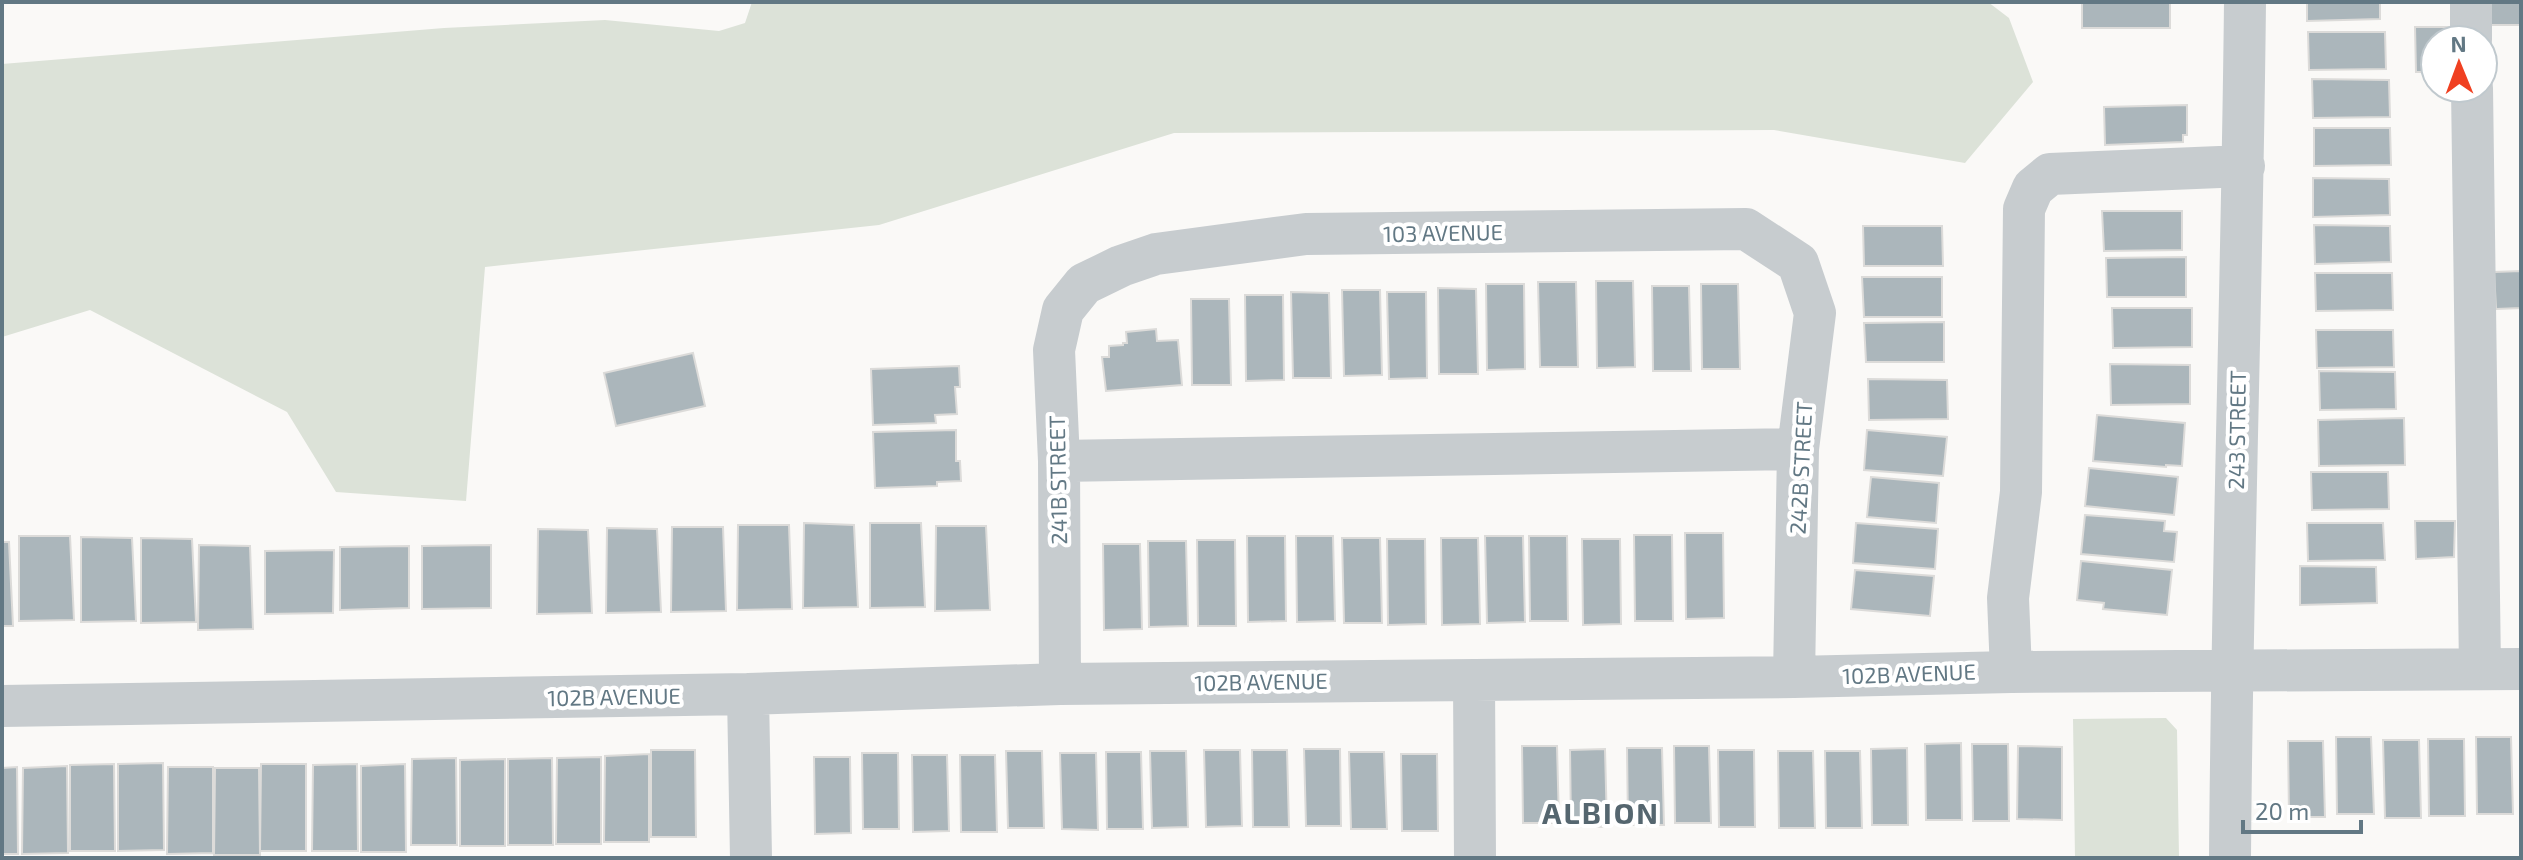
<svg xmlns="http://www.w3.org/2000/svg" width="2523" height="860" font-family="'Exo 2',sans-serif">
<rect width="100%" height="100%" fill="#faf9f7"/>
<path fill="#dce2d8" d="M752,2H1988L2009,18L2033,82L1965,163L1774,130L1174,133L879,225L485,267L466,501L336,492L287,412L90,310L2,337V64L444,28L605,20L719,31L745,23Z
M2166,718L2177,730L2179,858H2075L2073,719Z"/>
<path fill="#abb6bb" stroke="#dcdbd9" stroke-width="2" d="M2082,2H2170V28H2082Z
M2307,2H2380V19L2307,21Z
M2487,2H2521V25H2488Z
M2415,27H2454V40H2435V72H2416Z
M2308,32H2385L2386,69L2309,70Z
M2312,79L2389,80L2390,117L2313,118Z
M2187,105V135H2183V142L2105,145L2104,107Z
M2314,128H2390L2391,165L2314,166Z
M2313,178L2389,179L2390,215L2313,217Z
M2102,211H2182V250L2104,251Z
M2314,225L2390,226L2391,262L2315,264Z
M1863,226H1942L1943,266H1864Z
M2186,257V297H2107L2106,258Z
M2521,271V308L2496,309L2494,272Z
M2315,273H2392L2393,310L2316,311Z
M1862,277H1942V317H1864Z
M1596,281H1633L1635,367L1597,368Z
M1538,282H1576L1578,367H1540Z
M1486,284H1524L1525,369L1487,370Z
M1701,284H1738L1740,369H1702Z
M1652,286H1689L1691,371H1653Z
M1438,288L1476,289L1478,374H1439Z
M1342,290H1380L1382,375L1344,376Z
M1291,292L1329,293L1331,378H1293Z
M1387,292H1426L1427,378L1389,379Z
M1245,295H1283L1284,380L1246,381Z
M1191,299H1229L1231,385H1192Z
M2112,308H2192V347L2113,348Z
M1944,322V362H1866L1864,323Z
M1156,329L1157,341L1178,340L1182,385L1106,391L1102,357H1109V346L1123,345V343H1127L1126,332Z
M2316,330H2393L2394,367L2317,368Z
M693,353L705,406L616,426L604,373Z
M2110,364L2190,365V404L2111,405Z
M959,366L960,387H955L957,414L935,415L936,423L873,425L871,369Z
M2319,371L2395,372L2396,409L2320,410Z
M1868,379L1947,380L1948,419L1869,420Z
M2097,415L2185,423L2182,466L2166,465V467L2093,461Z
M2404,418L2405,465L2319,466L2318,420Z
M956,430V461H960L961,481L937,482V486L875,488L873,432Z
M1867,430L1947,437L1943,476L1864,470Z
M2089,468L2178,477L2174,515L2085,506Z
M2311,472H2388L2389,509L2312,510Z
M1871,477L1939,483L1936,523L1867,517Z
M2085,515L2165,521L2164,531L2177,532L2174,562L2081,554Z
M2415,521H2455L2454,557L2416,559Z
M804,523L854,525L858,607L803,608Z
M870,523H921L925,607L870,608Z
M1856,523L1938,529L1935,569L1853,563Z
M2307,523H2383L2385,560L2308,561Z
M738,525H789L792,609L737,610Z
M936,526H986L990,610L935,611Z
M672,527H723L726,611L671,612Z
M607,528L657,529L661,612L606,613Z
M538,529L588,530L592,613L537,614Z
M1685,533H1723L1724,618L1686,619Z
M1634,535H1672L1673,621H1635Z
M19,536H70L74,620L19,621Z
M1247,536H1285L1286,621L1248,622Z
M1296,536H1333L1335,621L1297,622Z
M1485,536H1523L1525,622L1487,623Z
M1529,536H1567L1568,621H1530Z
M81,537L132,538L136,621L81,622Z
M141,538L192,539L196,622L141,623Z
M1342,538H1380L1382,623H1344Z
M1441,538H1478L1480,624L1442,625Z
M1387,539H1425L1426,624L1388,625Z
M1582,539H1620L1621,624L1583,625Z
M1197,540H1235L1236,626H1198Z
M1148,541H1186L1188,626L1149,627Z
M2,542H9L13,626H2Z
M1103,544H1140L1142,629L1104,630Z
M199,545L250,546L253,629L198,630Z
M491,545V608L422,609V546Z
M409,546V608L340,610V547Z
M334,550L333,613L265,614V551Z
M2081,561L2172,570L2167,615L2103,609L2104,603L2077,600Z
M2300,566L2376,567L2377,603L2300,605Z
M1855,570L1934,576L1930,616L1851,609Z
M2336,737H2371L2374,814H2337Z
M2476,737H2511L2513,814H2477Z
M2428,739H2464L2465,816H2429Z
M2383,740H2419L2421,818H2385Z
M2288,741H2323L2325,817H2289Z
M1961,743L1962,820H1926L1925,744Z
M1972,744H2008L2009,821H1973Z
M1522,746H1557L1559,823H1523Z
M1674,746H1709L1711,823H1675Z
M2018,746L2062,747V820L2017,819Z
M1627,748H1662L1664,825H1628Z
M1907,748L1908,825H1872L1871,749Z
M1304,749H1340L1341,826H1306Z
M1605,749L1607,827L1571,826L1570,750Z
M651,750H695L696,837H651Z
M1204,750H1240L1242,826L1206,827Z
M1252,750H1287L1289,827H1253Z
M1718,750H1754L1755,827H1719Z
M1006,751H1042L1044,828H1008Z
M1150,751H1186L1188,827L1152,828Z
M1778,751H1813L1815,828H1779Z
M1825,751H1860L1862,828H1826Z
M1106,752H1141L1143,829H1107Z
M1349,752H1384L1387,829H1351Z
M862,753H898L899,829H863Z
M1060,753H1096L1098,830L1062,829Z
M649,754V842H604L605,756Z
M1401,754H1437L1438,831H1402Z
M912,755H947L949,831L913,832Z
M960,755H995L997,832H961Z
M601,757V844H556L557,758Z
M814,757H850L851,833L815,834Z
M456,758L457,845H411L412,759Z
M552,758L553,845H508V759Z
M505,759V846H460V760Z
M163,763L164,850L118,851V764Z
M114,764L115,851H70V765Z
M261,764H306V851H260Z
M357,764L358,851H312L313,765Z
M405,764L406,852H361V766Z
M67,766L68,853L22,854L23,768Z
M17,767L18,854H2V768Z
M168,767H213V853L167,854Z
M215,768H259L260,855H214Z"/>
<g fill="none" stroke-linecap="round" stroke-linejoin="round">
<path stroke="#c7cccf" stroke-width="42" d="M2471,2V40
M2472,88L2480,669
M1059,461L1798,449
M2011,672L2008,598L2021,492L2024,209L2033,188L2050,174L2244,166
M1474,680L1475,858
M1060,684L1059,461L1054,350L1063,310L1084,284L1121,266L1156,254L1306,234L1746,229L1798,263L1815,313L1798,449L1794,677
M748,694L751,858
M2,706L748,694L1060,684L1794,677L2011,672L2521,669
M2230,858C2232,573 2242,287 2245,2"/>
</g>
<g text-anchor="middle" stroke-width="8" stroke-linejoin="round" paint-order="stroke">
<g font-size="22" fill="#627884" stroke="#fff">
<text transform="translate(1443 233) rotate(-1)" y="8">103 AVENUE</text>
<text transform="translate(2237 430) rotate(-89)" y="8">243 STREET</text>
<text transform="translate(1801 468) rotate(-87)" y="8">242B STREET</text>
<text transform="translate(1058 480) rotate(-91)" y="8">241B STREET</text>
<text transform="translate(1909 674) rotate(-2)" y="8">102B AVENUE</text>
<text transform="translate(1261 682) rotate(-1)" y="8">102B AVENUE</text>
<text transform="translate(614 697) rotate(-1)" y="8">102B AVENUE</text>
</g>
<g font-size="30" font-weight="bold" letter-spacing="2" fill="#55666f" stroke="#fff">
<text x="1601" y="824">ALBION</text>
</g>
</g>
<rect width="2523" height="860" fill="none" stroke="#627884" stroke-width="8"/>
<g transform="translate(2459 64) rotate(359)"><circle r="38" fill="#ffffff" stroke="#c0c9ce" stroke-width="2"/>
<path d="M0-6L14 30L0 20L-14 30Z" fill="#f04021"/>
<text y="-12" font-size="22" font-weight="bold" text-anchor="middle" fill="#627884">N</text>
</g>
<path d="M2243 820v12h118v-12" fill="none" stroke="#627884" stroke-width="4"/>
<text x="2255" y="820" font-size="24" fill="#627884" stroke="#ffffff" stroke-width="6" paint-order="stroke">20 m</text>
</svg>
